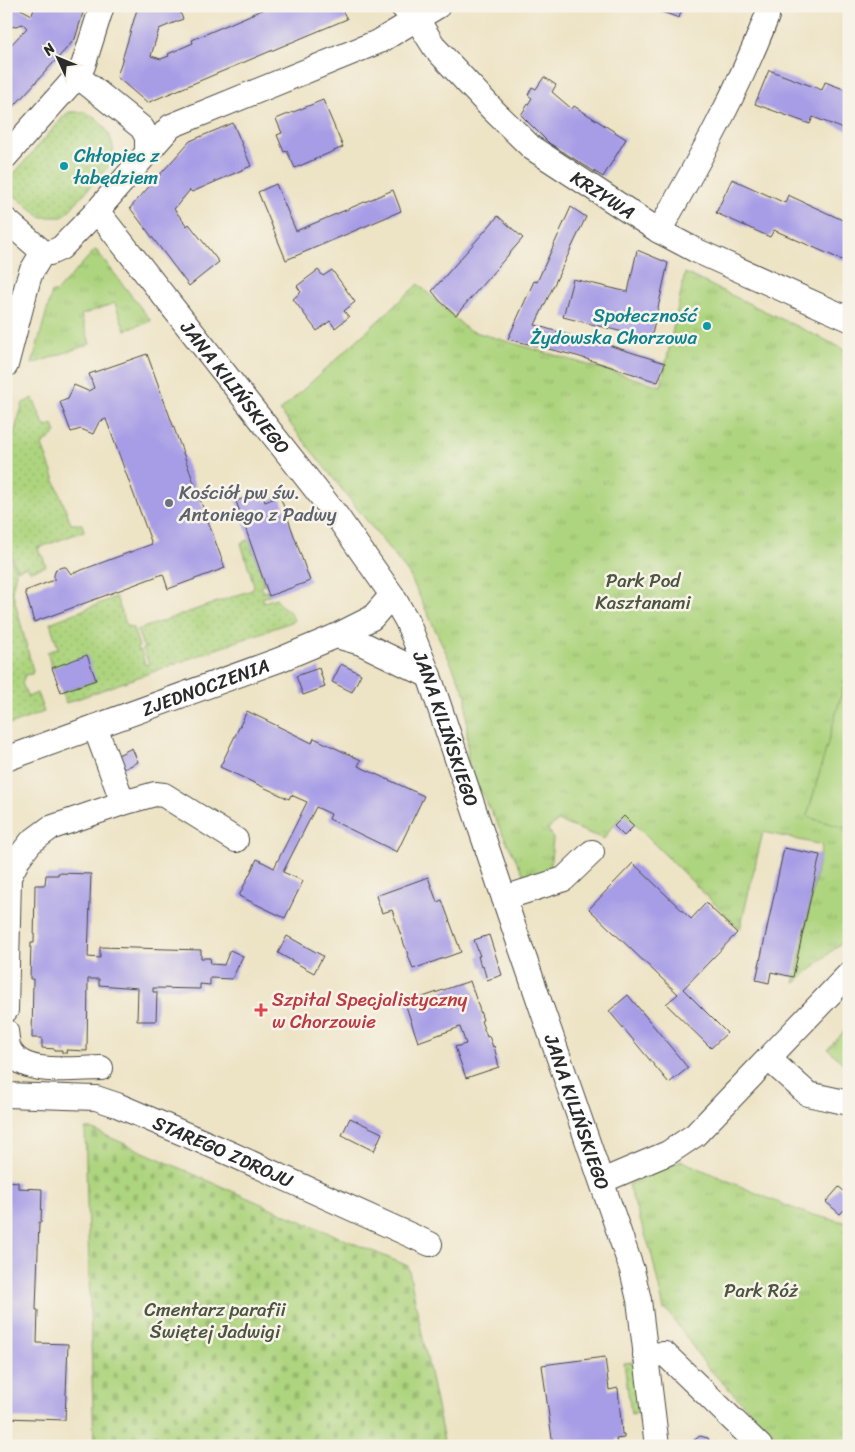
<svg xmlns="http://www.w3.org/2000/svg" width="855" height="1452" font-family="Sriracha,sans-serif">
<defs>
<pattern id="grass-dots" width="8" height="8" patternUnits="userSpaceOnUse" patternTransform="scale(1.25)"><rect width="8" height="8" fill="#add47e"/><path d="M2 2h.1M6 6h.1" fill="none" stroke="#95b66d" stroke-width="1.8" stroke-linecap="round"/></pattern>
<pattern id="cemetery-stones" width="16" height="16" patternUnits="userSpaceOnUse" patternTransform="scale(1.25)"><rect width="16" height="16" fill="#add47e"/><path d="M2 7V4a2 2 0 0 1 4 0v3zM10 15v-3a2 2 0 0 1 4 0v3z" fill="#95b66d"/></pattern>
<pattern id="park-tufts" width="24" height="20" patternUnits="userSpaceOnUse" patternTransform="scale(1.25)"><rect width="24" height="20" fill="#add47e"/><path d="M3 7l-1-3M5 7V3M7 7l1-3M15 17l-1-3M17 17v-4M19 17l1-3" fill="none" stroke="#95b66d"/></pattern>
</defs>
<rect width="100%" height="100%" fill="#f7f3e8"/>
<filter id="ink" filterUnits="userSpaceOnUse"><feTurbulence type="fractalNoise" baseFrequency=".02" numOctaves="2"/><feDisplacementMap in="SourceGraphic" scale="10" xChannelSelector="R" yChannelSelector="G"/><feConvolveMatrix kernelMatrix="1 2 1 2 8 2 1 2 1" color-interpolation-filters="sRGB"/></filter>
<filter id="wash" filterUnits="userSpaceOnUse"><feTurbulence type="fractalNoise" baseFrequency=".0096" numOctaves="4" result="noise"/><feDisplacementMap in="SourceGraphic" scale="20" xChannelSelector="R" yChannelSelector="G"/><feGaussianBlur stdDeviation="1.12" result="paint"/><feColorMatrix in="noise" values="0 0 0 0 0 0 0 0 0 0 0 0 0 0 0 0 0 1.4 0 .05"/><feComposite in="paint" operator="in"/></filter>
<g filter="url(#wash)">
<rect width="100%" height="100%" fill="#ede3c5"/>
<path fill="url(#grass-dots)" stroke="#6c8054" d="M69,112H85C104,122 116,138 113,161L66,214L62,217H41L15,196L13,191L12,176L65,115Z
M33,398L45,427L53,425L56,433L42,445L71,524H82L84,531L38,548L40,555H42L46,566L30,571L27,566L17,570L6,541V460L23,403Z
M248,540L250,541L253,549L251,550L253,553H254L262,577L261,578L265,584L261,586L264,592L267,591L269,596L262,598L264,602L276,598C282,611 289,605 294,621L66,703L62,692L96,680L52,668L47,652L58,648L50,623L116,597L127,626L133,628L139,646L137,649L138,651L141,650L145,665L149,664L143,648H146V647L143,646L137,630L252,590L254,585L241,543Z
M6,546L16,572L12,590L33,671L32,674L25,675L22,683L28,697L37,693L44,712L6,726Z
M635,1362L641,1412L631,1414L624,1363Z"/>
<path fill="url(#cemetery-stones)" stroke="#6c8054" d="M85,1129H91L284,1214L408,1266L445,1446H94Z"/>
<path fill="url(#park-tufts)" stroke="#6c8054" d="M95,250L97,251L151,321L125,330L115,303L81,315L90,344L32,364L52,292H56Z
M685,273L840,347L849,354V936L794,984L822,845L763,832L740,929L624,814L611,828L604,839L558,821L548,829L553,839L550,870L526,879L468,767L466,695L409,574L280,411L418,284L468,330L661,386Z
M849,1026V1069L828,1049Z
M682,1161L777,1202L808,1214L849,1223V1446H785L707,1367L667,1310H664L651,1252L628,1185L652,1172Z"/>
<path fill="#add47e" stroke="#6c8054" d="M846,678L849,679V829L807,817Z"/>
<g id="blocks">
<path fill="#a79de6" d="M6,6H15L32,15L35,6H85L75,39L6,115V50L27,28L23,24L12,27L6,24Z
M138,6H190L179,10L183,19L159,29L151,56L161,59L169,56L168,54L193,43L192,40L271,6H346L342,10L347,19L147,103L117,77Z
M646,6H683L679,18Z
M769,70L822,90L825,82L849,91V131L813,117L810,124L755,104Z
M544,77L556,85L552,92L572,109L574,106L626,139L603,177L549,143L521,115L532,98L528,95L532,87L536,89Z
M323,100L343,147L295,168L287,151L284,152L277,135L282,133L276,119Z
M233,123L251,166L192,192L190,190L174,209L187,226L189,224L219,262L189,286L130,208L190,141Z
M732,179L785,203L788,195L849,223V263L774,230L770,237L716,213Z
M276,184L296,231L393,190L401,211L286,260L258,192Z
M571,207L586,217L535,325L582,339L583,337L665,363L658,382L577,356L508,339L534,281L537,282Z
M498,216L523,238L456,315L440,301L432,291Z
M637,250L668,263L651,339L563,317L573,279L628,292Z
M318,270L323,276L332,270L355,302L344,311L349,317L335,328L330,321L317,331L293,299L301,292L297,286Z
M147,354L225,568L168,589L163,574L34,622L25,591L54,580V575L56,569L63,567H66L71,574L152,544L106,419L99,422L93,434L81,429L71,432L60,402L68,399L74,385L88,391L94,388L89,374Z
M262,492L265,502L280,496L310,581L269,596L236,501Z
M87,655L96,680L61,692L52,668Z
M341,664L361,674L352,692L332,682Z
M319,668L325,687L303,695L296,676Z
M247,711L312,743L314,738L361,760L358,766L424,796L397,852L329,819L331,814L316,807L283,872L303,881L285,918L239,896L257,859L274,868L307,802L291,795L289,799L220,767Z
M132,748L138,762L122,770L116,756Z
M624,816L634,826L624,836L614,826Z
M784,848L820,855L793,977L771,972L769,983L756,980Z
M633,863L691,919L706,903L737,933L683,989L727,1033L711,1048L666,1004L678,994L589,909Z
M58,873L91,874L88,957L100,958V947L201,950V958H210L211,964L224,965L230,950L243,956L232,979L210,978V985L200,984V989L153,988V992H157L156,1021H137L138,988L99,985V979H88L87,1051L66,1050L67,1053H62V1050H55V1049L42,1048V1038H32L33,979H30L31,943H34L35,885H45L46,875H58Z
M428,877L437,902L442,900L461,952L413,969L392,910L382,913L376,896Z
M489,935L502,975L487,980L483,966L481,967L478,956H480L474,940Z
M287,936L323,956L314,973L278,953Z
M470,981L483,1020L481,1021L487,1037L489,1036L493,1047L494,1046L499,1067L466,1078L455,1047L466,1044L460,1027L418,1042L405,1003Z
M628,995L688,1068L669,1083L609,1011Z
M350,1118L382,1133L374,1151L342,1135Z
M6,1181L18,1182V1188L42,1189L41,1223L39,1222L36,1310H38L37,1343L68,1344L65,1420L6,1418Z
M839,1187L849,1195V1205L840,1214L826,1202Z
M605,1357L609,1390L618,1388L622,1434H624V1438L616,1439L617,1446H580V1444L553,1446L542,1365Z
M700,1436L708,1438L710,1443L717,1442L720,1446H693V1441Z"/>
</g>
</g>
<g filter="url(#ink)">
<use href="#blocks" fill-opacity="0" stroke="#484742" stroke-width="1"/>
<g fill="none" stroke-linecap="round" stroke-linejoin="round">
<g stroke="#484742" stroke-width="26">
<g id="minor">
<path id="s1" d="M402,6L423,29L435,48L493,110L532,148L659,231L695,250L849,319"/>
<path d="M70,84L83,66L102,6"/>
<path d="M147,153L171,126L380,41L438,6"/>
<path d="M6,156L70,84L78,80L85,82L142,128L147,137V153L97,211L61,248L50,253L43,252L6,220"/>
<path id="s2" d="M97,211L336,515L392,595L407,621L429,676L515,931L632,1270L639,1300L657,1446"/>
<path d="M659,231C699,161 738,91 767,16"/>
<path d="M6,365L28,281L31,272L43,252"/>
<path d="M336,636L361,643L429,676"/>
<path d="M95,727L123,803L155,794L164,795L236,840"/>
<path id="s3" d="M6,759L279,660L336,636L372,618L392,595"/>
<path d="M504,898L564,879L592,852"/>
<path d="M6,1010L9,877L20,856L31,842L50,828L123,803"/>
<path d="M6,1031C7,1036 7,1042 8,1046C18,1078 76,1068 101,1068"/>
<path d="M769,1059L808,1094L849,1103"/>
<path id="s4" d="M6,1095L96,1098L117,1105L229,1153L430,1244"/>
<path d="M602,1181L668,1153L695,1135L849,974"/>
<path d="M645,1355L665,1354L760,1446"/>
</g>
</g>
<use href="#minor" stroke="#fff" stroke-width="24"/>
</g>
</g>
<g fill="#0f9aa8" stroke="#f7f3e8" stroke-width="2">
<circle cx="64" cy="166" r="5"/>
<circle cx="707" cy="326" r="5"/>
</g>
<circle fill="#6b7280" stroke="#f7f3e8" stroke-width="2" cx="169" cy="503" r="5"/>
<path fill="#e0444e" stroke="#f7f3e8" stroke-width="2" d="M258.5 1002.5h5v5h5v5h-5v5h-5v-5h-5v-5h5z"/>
<g text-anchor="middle" stroke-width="5" stroke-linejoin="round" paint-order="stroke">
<g font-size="19" fill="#0d838f" stroke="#f7f3e8" text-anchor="start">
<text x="74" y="162">Chłopiec z<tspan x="74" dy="22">łabędziem</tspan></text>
<text x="697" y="322" text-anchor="end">Społeczność<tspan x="697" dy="22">Żydowska Chorzowa</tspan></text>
</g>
<g font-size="19" fill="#2b2b2b" stroke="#f7f3e8">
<text dy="7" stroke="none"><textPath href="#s1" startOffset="278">KRZYWA</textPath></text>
<text dy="7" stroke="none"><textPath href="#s2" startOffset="224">JANA KILIŃSKIEGO</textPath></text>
<text dy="7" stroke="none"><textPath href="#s3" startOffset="212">ZJEDNOCZENIA</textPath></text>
<text dy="7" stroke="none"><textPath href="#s2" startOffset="629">JANA KILIŃSKIEGO</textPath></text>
<text dy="7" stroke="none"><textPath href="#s2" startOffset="1034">JANA KILIŃSKIEGO</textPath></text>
<text dy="7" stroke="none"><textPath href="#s4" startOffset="228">STAREGO ZDROJU</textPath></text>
</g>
<g font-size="19" fill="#5b616d" stroke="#f7f3e8" text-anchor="start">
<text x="179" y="499">Kościół pw św.<tspan x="179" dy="22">Antoniego z Padwy</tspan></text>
</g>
<g font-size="19" fill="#4c5540" stroke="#f7f3e8">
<text x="643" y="587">Park Pod<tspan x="643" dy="22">Kasztanami</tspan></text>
<text x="761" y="1297">Park Róż</text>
<text x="215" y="1316">Cmentarz parafii<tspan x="215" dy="22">Świętej Jadwigi</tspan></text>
</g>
<g font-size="19" fill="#be3a42" stroke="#f7f3e8" text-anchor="start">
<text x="272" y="1006">Szpital Specjalistyczny<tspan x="272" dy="22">w Chorzowie</tspan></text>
</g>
</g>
<rect width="855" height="1452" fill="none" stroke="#f7f3e8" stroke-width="25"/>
<g transform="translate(58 58) rotate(314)" stroke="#f7f3e8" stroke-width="4" paint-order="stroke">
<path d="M0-4L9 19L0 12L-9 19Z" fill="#2b2b2b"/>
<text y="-8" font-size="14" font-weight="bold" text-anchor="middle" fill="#2b2b2b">N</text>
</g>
</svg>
